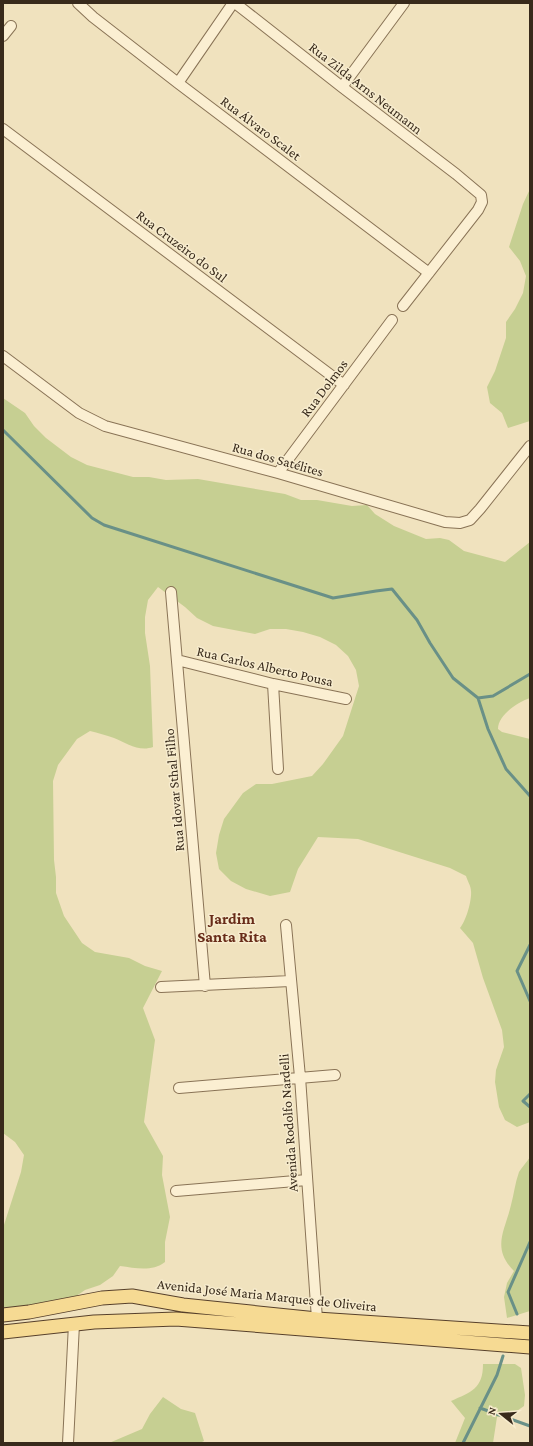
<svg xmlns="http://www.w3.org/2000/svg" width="533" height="1446" font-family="'Crimson Pro',serif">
<rect width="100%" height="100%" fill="#f0e2be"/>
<path fill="#c6cf92" d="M530,189V421L508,428L502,413L490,403L487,387L495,371L506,338V322L515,309L523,293L526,276L520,261L509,247L523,204Z
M3,398L25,413L34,426L46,438L71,457L87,465L133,477H149L166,480L198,479L285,494L301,500H317L352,506L367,505L375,514L394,526L426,539L440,538L449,540L464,551L505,562L530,542V698C518,702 498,715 498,729L502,732L530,739V1122L517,1127L505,1120L499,1107L495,1082L496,1070L504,1047L502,1030L483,978L473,943L460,928C466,921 472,900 471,891C471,886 467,880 466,876L450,868L358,839L318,837L298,869L290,892L270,896L246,889L231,881L219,869L216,853L219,835L224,819L243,793L256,784H272L312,776L323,764L343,736L359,686L356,670L348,656L336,645L320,637L303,632L286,629H270L255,634L213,626L197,618L185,607L158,587L148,600L145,617V633L150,666L153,747C139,752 126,743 114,738C106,735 98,733 90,731L77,739L58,765L53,781L54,860L56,877V893L64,916L82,943L95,952L129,958L145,966L162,971L143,1008L155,1040L144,1122L163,1156L162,1175L170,1217L165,1242V1262C152,1272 136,1268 120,1266L113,1276L100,1285L85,1290L72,1299L3,1318V1228L21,1172L24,1155L15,1142L3,1133Z
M530,1157V1311L507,1318L504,1297L507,1283L514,1271C491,1248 505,1231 511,1205C514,1194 515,1183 519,1172C522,1167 527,1162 530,1157Z
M483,1364H515L521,1368L525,1395L524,1406L514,1413L497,1417L493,1443H455L465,1418L451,1401C471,1392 483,1389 483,1364Z
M163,1397L181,1409L195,1413L204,1441L200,1443H109L142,1429L150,1414Z"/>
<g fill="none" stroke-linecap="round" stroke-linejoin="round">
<path stroke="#699087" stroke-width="3" d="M3,430L92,518L104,525L333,598L376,591L392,589L417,620L430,643L453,678L478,698L488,729L506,769L530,796
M478,698L493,696L530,674
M530,945L517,971L530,1001
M530,1094L523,1101L530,1107
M517,1314L508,1292L530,1242
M480,1408L530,1426
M463,1443L497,1375L503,1356"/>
<g stroke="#897356" stroke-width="12">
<path id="minor" d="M78,3L93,17L178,83L429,273
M235,3L342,87L456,174L481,195L482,202L478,210L403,306
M3,36L11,26
M178,83L233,3
M342,87L404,3
M3,129L344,385
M3,356L79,413L105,426L278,473L445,522L460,523L470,520L480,509L530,446
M278,473L392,320
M171,592L205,986
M177,660L273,684L346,699
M273,684L278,769
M286,925L300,1077L317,1319
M161,987L290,981
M179,1088L335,1075
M176,1191L307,1180
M68,1443L74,1324"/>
</g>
<g stroke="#57402b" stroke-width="15">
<path id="major" d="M3,1315L29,1312L102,1298L132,1296L183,1305L317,1319L530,1333
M3,1332L94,1322L176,1319L530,1347"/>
</g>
<use href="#minor" stroke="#fbefd2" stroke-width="10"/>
<use href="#major" stroke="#f6da93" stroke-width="13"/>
</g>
<g text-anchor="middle" stroke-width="3" stroke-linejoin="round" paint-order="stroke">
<g font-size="14" fill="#382a1b" stroke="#f7ecce">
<text transform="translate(366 88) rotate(38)" y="5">Rua Zilda Arns Neumann</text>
<text transform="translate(261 128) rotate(37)" y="5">Rua Álvaro Scalet</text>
<text transform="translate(182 246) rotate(37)" y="5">Rua Cruzeiro do Sul</text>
<text transform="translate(324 388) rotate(-53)" y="5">Rua Dolmos</text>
<text transform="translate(278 459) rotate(16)" y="5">Rua dos Satélites</text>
<text transform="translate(265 666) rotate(13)" y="5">Rua Carlos Alberto Pousa</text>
<text transform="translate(174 790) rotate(-95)" y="5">Rua Idovar Sthal Filho</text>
<text transform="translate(288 1123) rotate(-94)" y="5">Avenida Rodolfo Nardelli</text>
<text transform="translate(267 1295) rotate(6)" y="5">Avenida José Maria Marques de Oliveira</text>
</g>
<g font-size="16" font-weight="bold" fill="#672b18" stroke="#f7ecce">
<text x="232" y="924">Jardim<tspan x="232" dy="18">Santa Rita</tspan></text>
</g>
</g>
<rect width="533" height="1446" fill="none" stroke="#382a1b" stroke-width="8"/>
<g transform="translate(501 1414) rotate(287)" stroke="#f7ecce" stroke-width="3" paint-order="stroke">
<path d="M0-3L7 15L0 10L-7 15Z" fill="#382a1b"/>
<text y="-6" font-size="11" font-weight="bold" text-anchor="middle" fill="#382a1b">N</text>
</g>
</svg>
